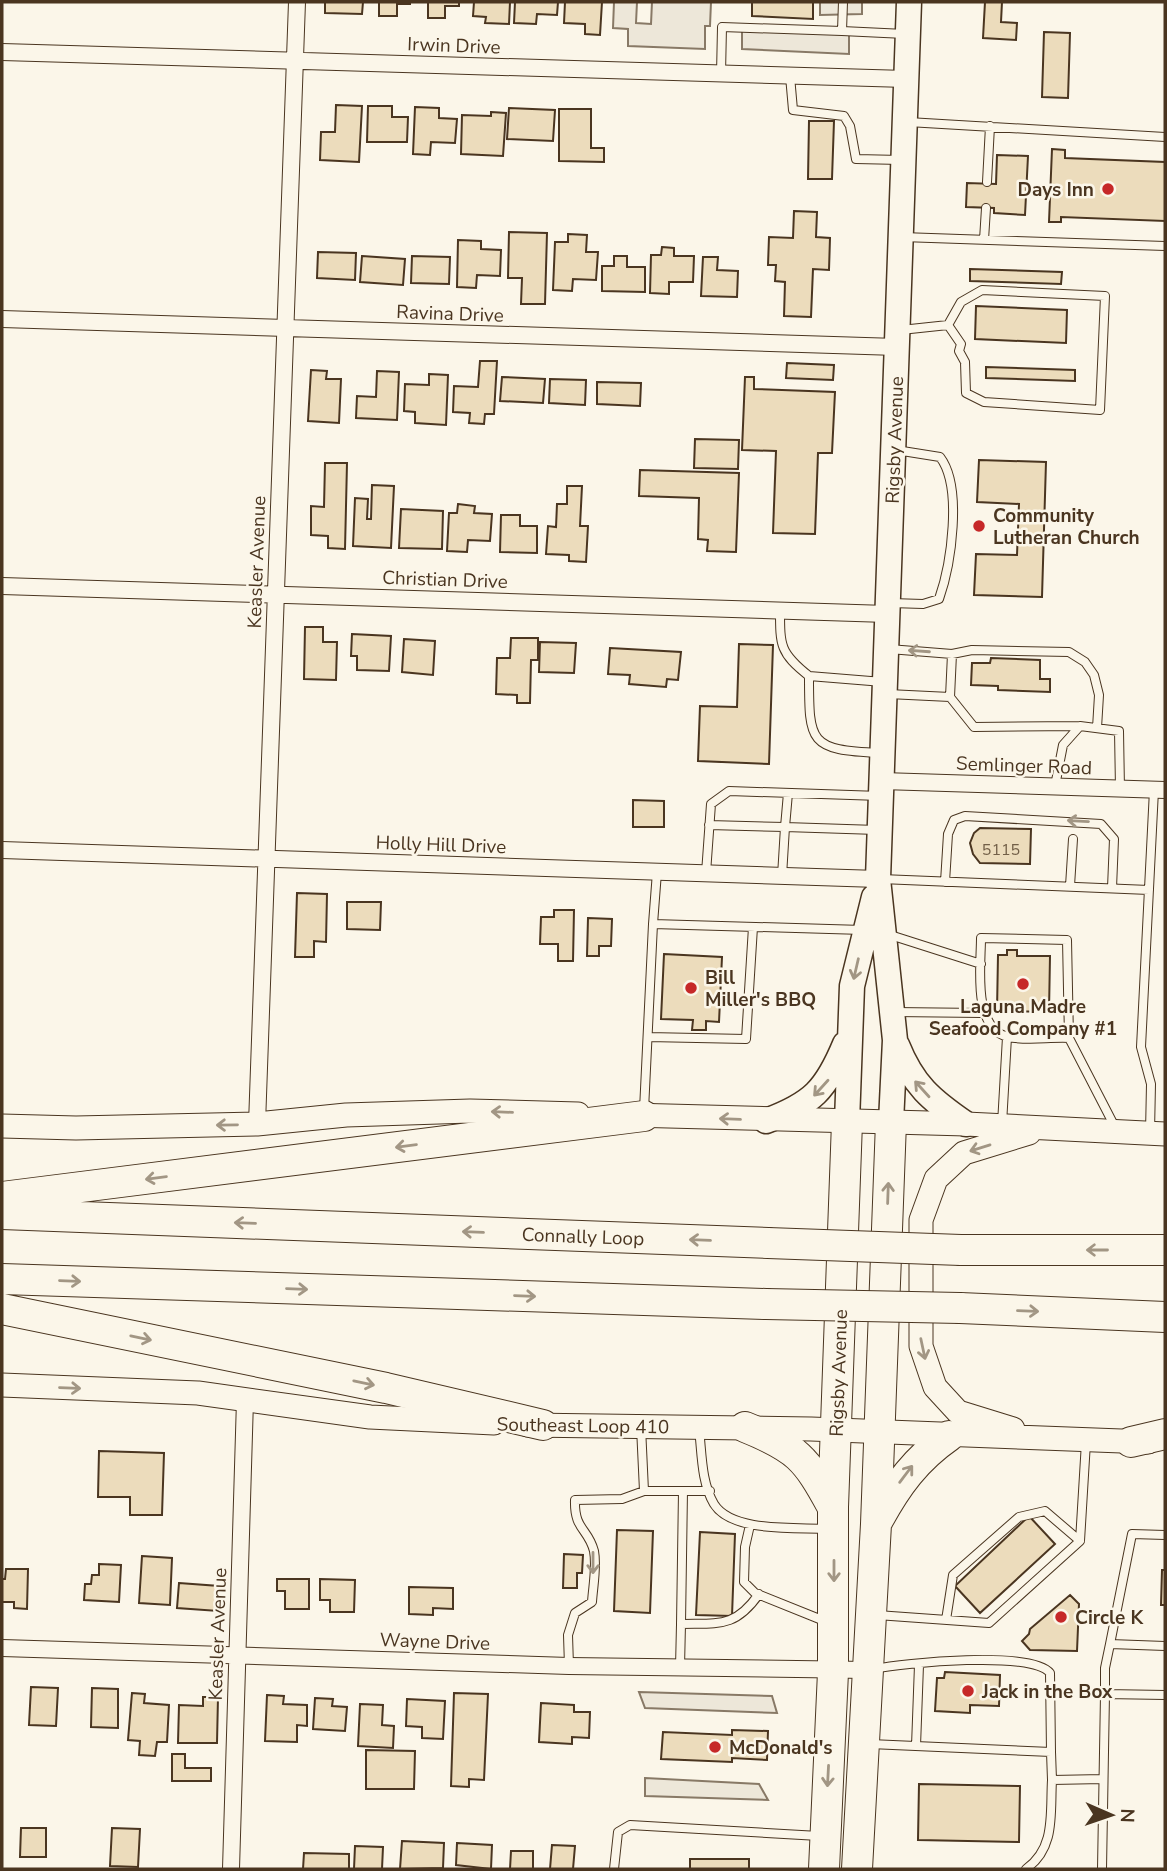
<svg xmlns="http://www.w3.org/2000/svg" width="1167" height="1871" font-family="'Nunito Sans',sans-serif">
<rect width="100%" height="100%" fill="#fbf6e9"/>
<path fill="#ede7d9" stroke="#887966" stroke-width="2" d="M614,2H637L636,23L651,24L652,2H711L710,26H705V49L628,46V29L613,28Z
M820,2H862V14L820,15Z
M742,27L849,32V54L742,49Z
M639,1692L772,1696L777,1713L645,1708Z
M645,1778L759,1784L768,1800L645,1796Z"/>
<path fill="#ecdcbc" stroke="#4a3520" stroke-width="2" d="M325,2H363L362,14L325,13Z
M379,2H410V4H397V16H379Z
M428,2H459V6H445V18H428Z
M474,2H510L509,24L485,23L486,17L473,16Z
M515,2H558L557,15L537,14L536,24L514,23Z
M565,2H602L600,35L585,34V24L564,23Z
M752,2H813V19L752,16Z
M985,2H1002L1001,22L1017,23L1016,40L983,38Z
M1044,32L1070,33L1068,98L1042,97Z
M336,105L362,106L359,162L320,160L321,132H335Z
M368,106H392V117H408L407,142H367Z
M415,107L439,108V118L457,119L455,143L431,142L430,155L413,154Z
M509,108L555,110L553,141L507,139Z
M559,109H591V148H604V162L559,161Z
M491,112L506,113L503,156L461,154L462,115L491,116Z
M809,121H834L832,179H808Z
M1052,149L1065,150V158L1165,162V221L1061,217V222H1049Z
M997,155L1028,156L1025,215L994,213V208L966,207L967,183L996,184Z
M794,211L817,212L816,237L830,238L829,270L813,269L811,317L784,316L785,282L775,281L776,265H768L769,237L793,238Z
M509,232L547,233L545,304H521L522,278H508Z
M568,234L587,235L586,252H598L596,280L573,279L572,291L553,290L555,242H568Z
M458,240L481,241V249L501,250L500,276L477,275L476,288L457,287Z
M662,247L674,248V256H694L693,282H669V294L650,293L651,255H661Z
M318,252L356,253L355,280L317,278Z
M362,256L405,259L403,285L360,282Z
M412,256L450,257L449,284L411,283Z
M614,256H627V267H645V292L602,291V266H614Z
M703,257H718L717,270L738,271L737,297L701,296Z
M970,269L1062,272L1061,284L970,281Z
M976,306L1067,310L1066,343L975,339Z
M480,361H497L494,414H485L484,424L469,423L470,413L453,412L454,386L478,387Z
M787,363L834,365L833,380L786,378Z
M986,367L1075,370V381L986,378Z
M311,370L327,371L326,379H341L339,423L308,421Z
M377,371L399,372L397,420L356,418L357,396L376,397Z
M429,374L448,375L446,425L415,423V412L404,411L405,384L429,385Z
M502,377L545,379L543,403L500,401Z
M745,377H754V389L835,392L832,453H818L815,534L773,533L776,451L742,450Z
M550,379L586,380L585,405L549,403Z
M597,382L641,383L640,406L597,404Z
M695,439L739,440L738,469L694,468Z
M979,460L1046,462L1042,597L974,595L976,554L1017,555L1019,504L977,502Z
M325,463H347L345,549L328,548V536L311,535V506L324,507Z
M640,470L739,473L736,552L707,551L708,540L698,539L699,498L639,496Z
M372,485L394,486L391,548L353,546L355,498L368,499L367,519H371Z
M567,486H582L580,526H588L586,562L569,561V555L546,554L548,526L556,527L557,504H567Z
M458,504L475,506L474,513L492,514L490,541L468,540L467,552L447,551L449,513H457Z
M401,509L443,511L442,549L399,548Z
M501,515H520V526H537V553L500,552Z
M305,627H323V642H337L336,680L304,679Z
M352,634L391,636L389,671L357,670V656H351Z
M511,638H538V660H531L530,703H517V695L496,694L497,658H510Z
M404,639L435,641L433,675L402,672Z
M540,642L576,643L574,673L539,672Z
M739,644L773,645L769,764L698,761L700,706L737,707Z
M610,648L681,652L678,680L667,679L666,687L629,684L630,675L608,674Z
M991,658L1040,660V679H1050V692L998,690V686L971,685L972,663H990Z
M633,800L664,801V827H633Z
M980,828L1031,829L1030,864L980,863L973,854L970,843L974,833Z
M297,893L327,894L326,942L314,941V957H295Z
M347,902H381L380,930L347,929Z
M554,910H574L573,961H558V944H540L541,917H554Z
M588,918L612,919L611,946H599V956H587Z
M1007,950H1017V956H1050L1049,1012L997,1011L998,955H1007Z
M664,954L722,957L719,1022L706,1021V1030H692L693,1020L661,1019Z
M99,1451L164,1453L162,1515H130V1497H98Z
M1029,1516L1055,1544L980,1613L955,1586Z
M617,1530L653,1531L650,1613L614,1611Z
M700,1532L735,1534L732,1616L696,1615Z
M564,1554L583,1555L582,1573H577V1588H563Z
M142,1556L172,1558L170,1605L139,1603Z
M99,1564L121,1565L119,1602L84,1600L85,1584H91L92,1575H99Z
M6,1569H28L27,1609L14,1608V1602H2V1579H5Z
M1162,1570H1165V1605H1161Z
M277,1579H309V1609H285V1591H277Z
M320,1579L355,1580L354,1612H330V1600H320Z
M179,1583L219,1586L218,1611L177,1608Z
M409,1587L453,1588V1609L433,1608V1615L409,1614Z
M1070,1595L1079,1604L1077,1651L1030,1650L1022,1641L1029,1634L1030,1629Z
M945,1672L1000,1675L999,1706L970,1705V1713L935,1711L937,1678H944Z
M31,1687L58,1688L56,1726L29,1725Z
M92,1688L118,1689V1728L91,1727Z
M132,1693L145,1694L144,1703L169,1705L167,1742H157L155,1756L139,1755L140,1741L128,1740Z
M454,1693L488,1694L484,1780L469,1779V1787L451,1786Z
M267,1695L284,1696L283,1704L307,1705V1726L297,1725V1742L265,1741Z
M203,1697H218L217,1743H178L179,1705L203,1706Z
M315,1698L333,1699L332,1706L347,1707L345,1731L313,1729Z
M407,1699L445,1701L443,1739L422,1738V1727L406,1726Z
M541,1703L574,1705V1712H590L589,1738L572,1737V1744L539,1742Z
M360,1704L383,1705L382,1725L394,1726L393,1748L358,1746Z
M732,1730L768,1731L767,1760L732,1758V1762L661,1759L663,1732L732,1735Z
M366,1750L415,1751L414,1789H366Z
M172,1754H185V1768H211V1781H172Z
M919,1784L1020,1786L1019,1842L918,1840Z
M21,1828H46V1857H20Z
M112,1828L140,1829L138,1867L110,1866Z
M402,1841L444,1843L443,1868L400,1869Z
M457,1843L492,1845L491,1869L456,1865Z
M552,1845L575,1846L573,1869H550Z
M355,1846L383,1847L382,1869H354Z
M511,1851H533V1869H510Z
M304,1853L349,1854V1869H303Z
M690,1859H749V1869H690Z"/>
<g fill="none" stroke-linecap="round" stroke-linejoin="round">
<g stroke="#4a3520" stroke-width="10">
<path id="lane" d="M843,2L842,31L905,34
M721,74L722,27L842,31
M790,76L793,110L844,116L850,126L856,159L901,160
M908,122L1165,137
M987,182L990,126
M902,237L1165,246
M984,240L986,208
M901,330L948,325L961,302L982,290L1105,296L1100,410L984,402L966,393L965,362L959,351L961,344L948,325
M891,603L923,604L939,599C951,565 963,487 940,457L896,450
M780,610C780,646 780,653 809,676C809,743 809,750 880,753
M889,649L952,654L972,650L1069,652L1085,662L1094,675L1099,695L1097,728
M809,676L883,682
M888,694L950,697L974,727L1080,726
M950,697L952,654
M1055,786L1063,745L1080,726L1119,731L1120,789
M709,825L785,827L788,793
M657,872L653,924L863,930
M706,873L711,804L729,791L880,796
M782,876L785,827L877,830
M881,879L1149,890
M945,882L948,834L954,820L965,816L1101,824L1114,839L1112,888
M1070,886L1073,839
M887,934L981,964
M894,1012L982,1013
M648,1037L746,1039L753,927
M1069,1038C1050,1037 1026,1041 1008,1037C972,1028 981,966 981,938L1067,940L1069,1038L1116,1129
M644,1110L653,924
M1002,1124L1007,1037
M1150,1132L1151,1084L1141,1047L1154,790
M641,1427L644,1491H710
M699,1429C702,1453 701,1482 714,1504C732,1533 797,1527 827,1529
M750,1525L745,1547L744,1582L755,1593L827,1622
M1165,1535L1132,1534L1110,1644L1165,1646
M877,1615L989,1623L1080,1541L1086,1442
M946,1620L953,1575L1019,1517L1045,1511L1080,1541
M681,1624L683,1491
M1110,1644L1105,1668V1694L1165,1695
M569,1666L568,1635L575,1613L592,1602C593,1586 597,1567 594,1551C588,1528 574,1530 575,1500L622,1499L644,1491
M680,1667L681,1624C719,1623 735,1628 759,1594
M874,1669C904,1663 1032,1650 1050,1673L1051,1752
M870,1744L1051,1752L1052,1780L1103,1779
M916,1746L919,1665
M614,1869L618,1832L630,1825L819,1836
M1026,1869C1056,1848 1050,1813 1052,1780
M1102,1869L1105,1694"/>
</g>
<g stroke="#4a3520" stroke-width="18">
<path id="street" d="M2,52L906,79
M2,319L897,347
M2,586L887,614
M882,781L1165,790
M2,850L878,879
M257,1124L297,2
M2,1648L569,1666L867,1670
M231,1869L245,1400"/>
</g>
<g stroke="#4a3520" stroke-width="25">
<path id="secondary" d="M630,1115L966,1124L1165,1134
M2,1126L76,1128L257,1124L346,1115L470,1111L578,1114
M2,1385L198,1393L370,1417L494,1423
M528,1425L811,1429L1148,1442
M1013,1429L958,1412L935,1387L921,1346V1220L936,1179L964,1153L1029,1133"/>
</g>
<g stroke="#4a3520" stroke-width="27">
<path id="primary" d="M897,1045C913,1085 931,1100 966,1124
M766,1121C812,1104 826,1090 845,1044
M847,1122L852,986L874,897
M891,1122L895,1040L878,879L909,2"/>
</g>
<g stroke="#4a3520" stroke-width="32">
<path id="highway" d="M2,1197L644,1116
M2,1214L768,1243
M961,1250H1165
M2,1279L766,1304
M960,1308L1165,1317
M2,1309L386,1388L543,1425
M745,1427C797,1448 806,1458 832,1506
M1131,1442L1165,1434
M878,1520C897,1485 916,1459 949,1436
M824,1869L833,1672V1507L847,1122
M857,1869L876,1524L891,1122"/>
</g>
<use href="#lane" stroke="#fbf6e9" stroke-width="8"/>
<use href="#street" stroke="#fbf6e9" stroke-width="16"/>
<use href="#secondary" stroke="#fbf6e9" stroke-width="23"/>
<use href="#primary" stroke="#fbf6e9" stroke-width="24"/>
<use href="#highway" stroke="#fbf6e9" stroke-width="30"/>
<g stroke="#4a3520" stroke-width="32" stroke-linecap="butt">
<path id="highway-bridge" d="M768,1243L961,1250
M766,1304L960,1308"/>
</g>
<use href="#highway-bridge" stroke="#fbf6e9" stroke-width="30"/>
</g>
<defs><path id="oneway-shaft" d="M-6 0H5M1.5-3L5.5 0L1.5 3" fill="none" stroke-width="1.6" stroke-linecap="round" stroke-linejoin="round" transform="scale(1.75)"/></defs>
<g stroke="#a29684">
<use href="#oneway-shaft" transform="translate(919 651) rotate(-176)"/>
<use href="#oneway-shaft" transform="translate(1078 821) rotate(-177)"/>
<use href="#oneway-shaft" transform="translate(856 969) rotate(103)"/>
<use href="#oneway-shaft" transform="translate(821 1088) rotate(132)"/>
<use href="#oneway-shaft" transform="translate(922 1089) rotate(-132)"/>
<use href="#oneway-shaft" transform="translate(502 1112) rotate(-178)"/>
<use href="#oneway-shaft" transform="translate(730 1119) rotate(-178)"/>
<use href="#oneway-shaft" transform="translate(227 1125) rotate(179)"/>
<use href="#oneway-shaft" transform="translate(406 1146) rotate(173)"/>
<use href="#oneway-shaft" transform="translate(980 1148) rotate(163)"/>
<use href="#oneway-shaft" transform="translate(156 1178) rotate(173)"/>
<use href="#oneway-shaft" transform="translate(888 1193) rotate(-88)"/>
<use href="#oneway-shaft" transform="translate(245 1223) rotate(-178)"/>
<use href="#oneway-shaft" transform="translate(473 1232) rotate(-178)"/>
<use href="#oneway-shaft" transform="translate(700 1240) rotate(-178)"/>
<use href="#oneway-shaft" transform="translate(1097 1250) rotate(-180)"/>
<use href="#oneway-shaft" transform="translate(70 1281) rotate(2)"/>
<use href="#oneway-shaft" transform="translate(297 1289) rotate(2)"/>
<use href="#oneway-shaft" transform="translate(525 1296) rotate(2)"/>
<use href="#oneway-shaft" transform="translate(1028 1311) rotate(2)"/>
<use href="#oneway-shaft" transform="translate(141 1338) rotate(12)"/>
<use href="#oneway-shaft" transform="translate(923 1349) rotate(78)"/>
<use href="#oneway-shaft" transform="translate(364 1383) rotate(12)"/>
<use href="#oneway-shaft" transform="translate(70 1388) rotate(2)"/>
<use href="#oneway-shaft" transform="translate(906 1474) rotate(-53)"/>
<use href="#oneway-shaft" transform="translate(593 1563) rotate(90)"/>
<use href="#oneway-shaft" transform="translate(834 1571) rotate(90)"/>
<use href="#oneway-shaft" transform="translate(828 1776) rotate(93)"/>
</g>
<g fill="#c62828" stroke="#fbf6e9" stroke-width="2.5">
<circle cx="1108" cy="189" r="7"/>
<circle cx="979" cy="526" r="7"/>
<circle cx="1023" cy="984" r="7"/>
<circle cx="691" cy="988" r="7"/>
<circle cx="1061" cy="1617" r="7"/>
<circle cx="968" cy="1691" r="7"/>
<circle cx="715" cy="1747" r="7"/>
</g>
<g text-anchor="middle" stroke-width="5" stroke-linejoin="round" paint-order="stroke">
<g font-size="16" fill="#725f47">
<text x="1001" y="855">5115</text>
</g>
<g font-size="19" fill="#4a3520" stroke="#fbf6e9">
<text transform="translate(454 45) rotate(2)" y="7">Irwin Drive</text>
<text transform="translate(450 313) rotate(2)" y="7">Ravina Drive</text>
<text transform="translate(894 440) rotate(-88)" y="7">Rigsby Avenue</text>
<text transform="translate(256 562) rotate(-88)" y="7">Keasler Avenue</text>
<text transform="translate(445 579) rotate(2)" y="7">Christian Drive</text>
<text transform="translate(1024 765) rotate(2)" y="7">Semlinger Road</text>
<text transform="translate(441 844) rotate(2)" y="7">Holly Hill Drive</text>
<text transform="translate(583 1236) rotate(2)" y="7">Connally Loop</text>
<text transform="translate(838 1373) rotate(-88)" y="7">Rigsby Avenue</text>
<text transform="translate(583 1425) rotate(1)" y="7">Southeast Loop 410</text>
<text transform="translate(217 1634) rotate(-88)" y="7">Keasler Avenue</text>
<text transform="translate(435 1641) rotate(2)" y="7">Wayne Drive</text>
</g>
<g font-size="19" font-weight="bold" fill="#4a3520" stroke="#fbf6e9" text-anchor="start">
<text x="1094" y="196" text-anchor="end">Days Inn</text>
<text x="993" y="522">Community<tspan x="993" dy="22">Lutheran Church</tspan></text>
<text x="705" y="984">Bill<tspan x="705" dy="22">Miller's BBQ</tspan></text>
<text x="1023" y="1013" text-anchor="middle">Laguna Madre<tspan x="1023" dy="22">Seafood Company #1</tspan></text>
<text x="1075" y="1624">Circle K</text>
<text x="982" y="1698">Jack in the Box</text>
<text x="729" y="1754">McDonald's</text>
</g>
</g>
<rect width="1167" height="1871" fill="none" stroke="#4a3520" stroke-width="7"/>
<g transform="translate(1111 1815) rotate(92)" stroke="#fbf6e9" stroke-width="5" paint-order="stroke">
<path d="M0-5L12 26L0 18L-12 26Z" fill="#4a3520"/>
<text y="-10" font-size="19" font-weight="bold" text-anchor="middle" fill="#4a3520">N</text>
</g>
</svg>
